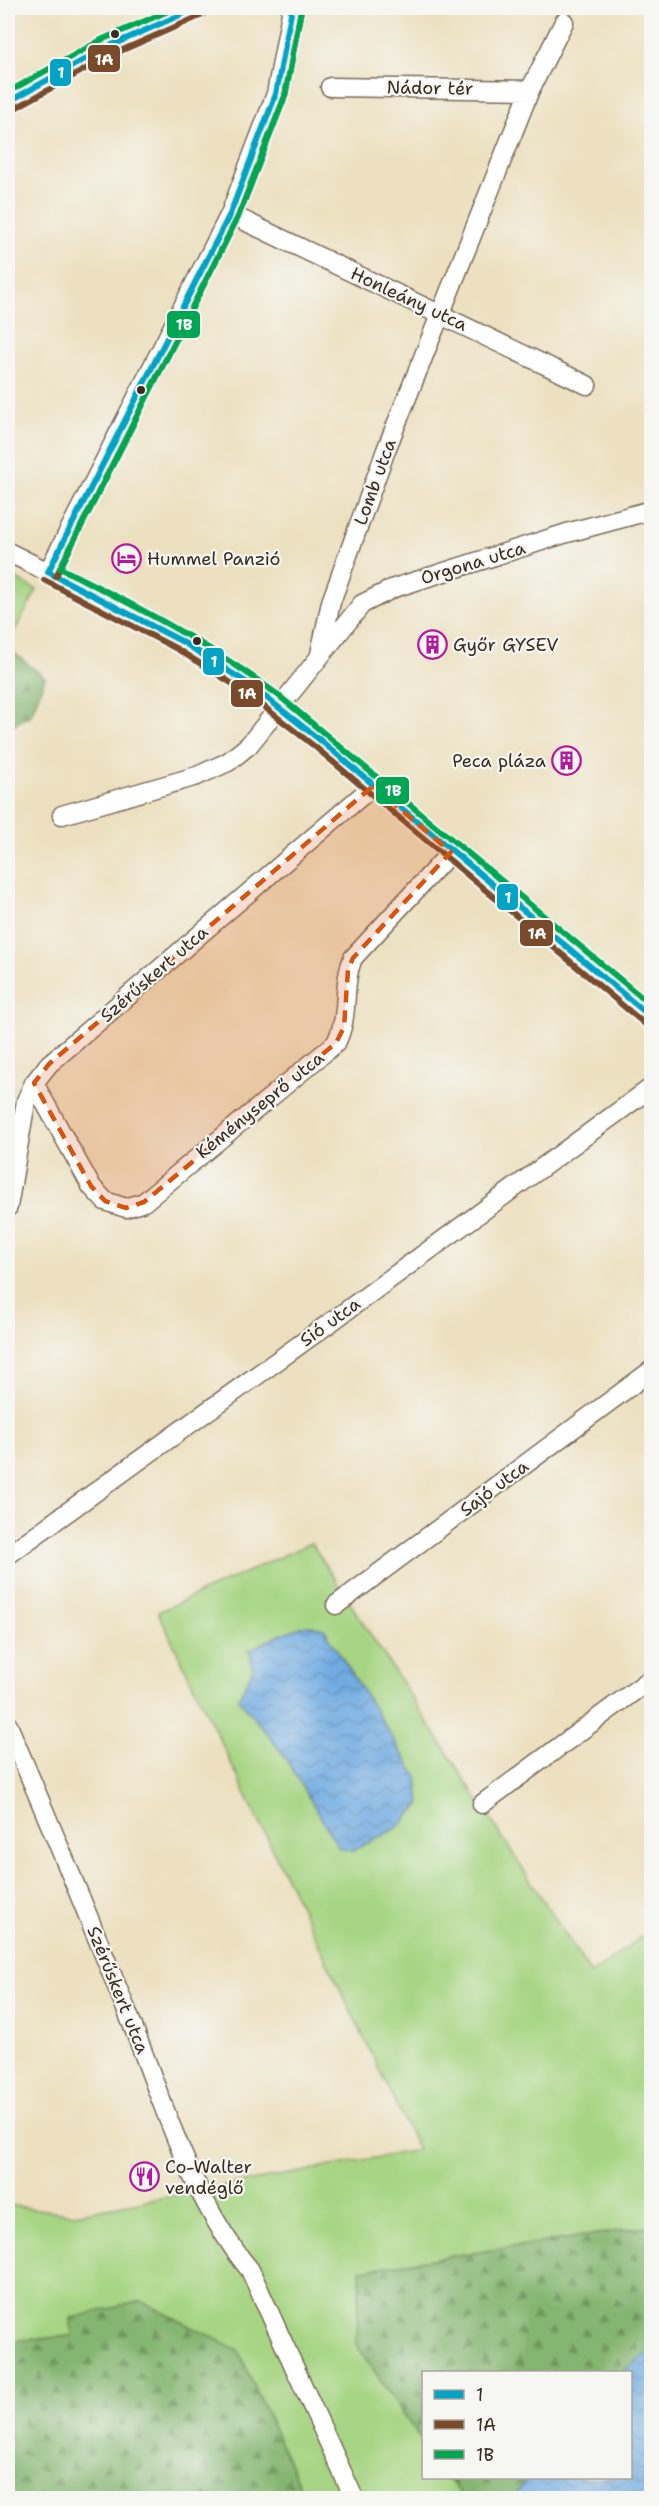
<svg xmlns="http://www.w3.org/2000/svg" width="659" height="2506" viewBox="0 0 659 2506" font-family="'Shantell Sans',sans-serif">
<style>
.grass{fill:#a7d583;stroke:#718050;stroke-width:1.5;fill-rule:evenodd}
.forest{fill:url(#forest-firs);stroke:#607048;stroke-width:1.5}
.water{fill:url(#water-waves);stroke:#566a80;stroke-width:1.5}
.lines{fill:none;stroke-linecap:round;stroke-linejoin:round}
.minor-casing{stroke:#796a57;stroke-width:21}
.major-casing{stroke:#796a57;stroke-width:26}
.minor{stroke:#fff;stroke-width:18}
.major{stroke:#fdbc70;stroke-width:22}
.bus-1-casing{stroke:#f6f6f2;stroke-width:10}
.bus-2-casing{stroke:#f6f6f2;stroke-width:10}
.bus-3-casing{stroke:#f6f6f2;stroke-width:10}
.bus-1{stroke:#03a3c5;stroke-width:6}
.bus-2{stroke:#7a4b2a;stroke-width:6}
.bus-3{stroke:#00a651;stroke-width:6}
.marked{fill:#d7540e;fill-opacity:0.2;stroke:#d7540e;stroke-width:4.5;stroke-dasharray:12 8;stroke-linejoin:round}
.bus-dot{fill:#3b2a1e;stroke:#f6f6f2;stroke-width:2}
.labels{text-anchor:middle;stroke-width:4.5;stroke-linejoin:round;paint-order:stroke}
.street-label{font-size:18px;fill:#3b2a1e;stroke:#f6f6f2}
.poi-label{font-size:18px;fill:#3b2a1e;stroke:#f6f6f2;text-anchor:start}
.line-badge{stroke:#f6f6f2;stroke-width:2}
.badge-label{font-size:16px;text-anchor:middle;font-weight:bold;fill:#fff}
</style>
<defs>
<pattern id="forest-firs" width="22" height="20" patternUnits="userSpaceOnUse" patternTransform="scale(1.5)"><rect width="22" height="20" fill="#85b671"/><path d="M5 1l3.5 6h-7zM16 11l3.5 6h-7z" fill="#6e945c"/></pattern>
<pattern id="water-waves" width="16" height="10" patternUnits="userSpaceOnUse" patternTransform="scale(1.5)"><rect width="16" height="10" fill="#71abe2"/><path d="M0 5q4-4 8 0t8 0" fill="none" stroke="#5e8bb7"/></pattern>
</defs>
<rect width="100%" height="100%" fill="#f6f6f2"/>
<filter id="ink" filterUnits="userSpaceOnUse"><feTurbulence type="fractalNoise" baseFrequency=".0167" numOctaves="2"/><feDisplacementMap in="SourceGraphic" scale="12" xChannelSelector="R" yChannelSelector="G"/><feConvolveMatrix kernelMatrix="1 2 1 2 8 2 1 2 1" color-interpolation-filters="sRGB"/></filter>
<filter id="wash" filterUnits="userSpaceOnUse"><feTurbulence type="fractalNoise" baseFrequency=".008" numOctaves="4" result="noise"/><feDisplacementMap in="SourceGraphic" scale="24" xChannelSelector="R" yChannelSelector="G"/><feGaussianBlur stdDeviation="1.35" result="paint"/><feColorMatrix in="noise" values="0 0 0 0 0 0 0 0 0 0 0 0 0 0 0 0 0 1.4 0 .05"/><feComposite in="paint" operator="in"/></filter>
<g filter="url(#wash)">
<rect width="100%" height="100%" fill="#ece0c0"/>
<path class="grass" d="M8,575L37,590L8,643Z
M311,1543L591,1974L651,1930V2226L361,2270L356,2344L423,2442L424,2478H448L464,2498H305L238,2350L71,2318L73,2336L8,2341V2205L75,2214L418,2150L158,1612ZM282,1634L420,1805L397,1828L352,1851L283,1754L239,1699L253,1669L250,1650Z"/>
<path class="forest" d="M8,648L45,678L31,715L8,727Z
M651,2226V2350L623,2372H424L423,2442L356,2344L361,2270Z
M141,2301L238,2350L305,2498H8V2341L72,2336L71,2318Z
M448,2478H527L514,2498H464Z"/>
<path class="water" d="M306,1625L324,1629L417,1777L420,1804L397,1828L352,1851L339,1848L283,1754L239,1699L253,1669L250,1650L282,1634Z
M651,2350V2498H514L527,2478H630V2372H623Z"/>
</g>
<g filter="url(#ink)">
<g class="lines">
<defs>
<path id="minor" d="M330,87L530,90
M230,214L587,385
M8,552L116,606L223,667L338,754L451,852L652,1018
M48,572L230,214L276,94L292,8
M320,654L331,602L386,450L530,90L564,22
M62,815L197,776L228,762L249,745L362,604L394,588L567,533L652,510
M34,1083L91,1186L105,1201L126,1208L144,1202L336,1043C351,1013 341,986 353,958L451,852
M8,1207L26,1101L34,1083L49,1064L373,786
M8,1555L331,1322L652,1087
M336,1605L652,1370
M8,1725C50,1824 92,1924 132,2024C165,2107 192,2200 250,2270L354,2498
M482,1804L652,1678"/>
<path id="major" d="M8,102L105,48L196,8"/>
</defs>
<use href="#minor" class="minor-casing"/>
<use href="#major" class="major-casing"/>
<use href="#minor" class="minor"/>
<use href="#major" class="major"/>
<defs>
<path id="bus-1" d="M8,102L105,48L196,8
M48,572L181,641L249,684L320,740L652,1018
M48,572L230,214L276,94L292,8"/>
<path id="bus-2" d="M12,110L109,56L200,16
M56,576L238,217L285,96L301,10
M44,580L177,649L244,691L314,746L646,1025"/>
<path id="bus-3" d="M301,10L285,96L238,217L60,568C136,606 210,644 278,695L652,1006
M8,92L101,40L175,8"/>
</defs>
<use href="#bus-1" class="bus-1-casing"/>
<use href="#bus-2" class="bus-2-casing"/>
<use href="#bus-3" class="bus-3-casing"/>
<use href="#bus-1" class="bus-1"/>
<use href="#bus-2" class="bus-2"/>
<use href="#bus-3" class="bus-3"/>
</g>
</g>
<path class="marked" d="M373,786L451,852L353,958L348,970L344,1027L336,1043L144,1202L126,1208L105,1201L91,1186L34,1083L49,1064Z"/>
<defs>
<symbol id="hotel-ring" viewBox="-11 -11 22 22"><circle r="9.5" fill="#f6f6f2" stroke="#b5179e" stroke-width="1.5"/><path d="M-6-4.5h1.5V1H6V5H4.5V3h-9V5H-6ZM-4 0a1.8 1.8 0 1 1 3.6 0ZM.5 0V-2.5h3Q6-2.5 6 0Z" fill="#b5179e"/></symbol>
<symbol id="building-ring" viewBox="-11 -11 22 22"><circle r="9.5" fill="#f6f6f2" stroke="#b5179e" stroke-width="1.5"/><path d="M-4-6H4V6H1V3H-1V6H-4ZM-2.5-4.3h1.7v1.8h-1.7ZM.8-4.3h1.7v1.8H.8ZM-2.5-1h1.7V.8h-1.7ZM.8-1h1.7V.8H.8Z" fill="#b5179e"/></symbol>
<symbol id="restaurant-ring" viewBox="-11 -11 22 22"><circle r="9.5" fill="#f6f6f2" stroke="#b5179e" stroke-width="1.5"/><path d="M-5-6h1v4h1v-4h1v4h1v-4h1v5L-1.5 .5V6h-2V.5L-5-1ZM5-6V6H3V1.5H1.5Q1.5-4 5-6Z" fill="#b5179e"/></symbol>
</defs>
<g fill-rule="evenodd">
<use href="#hotel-ring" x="110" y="542" width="33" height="33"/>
<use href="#building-ring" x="416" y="628" width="33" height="33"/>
<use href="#building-ring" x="550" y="744" width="33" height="33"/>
<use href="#restaurant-ring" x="128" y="2160" width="33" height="33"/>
</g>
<g class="bus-dot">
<circle cx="115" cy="34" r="5"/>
<circle cx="141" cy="390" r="5"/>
<circle cx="197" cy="641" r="5"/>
</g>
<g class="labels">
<g class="street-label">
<text transform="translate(430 88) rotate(1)" y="6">Nádor tér</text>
<text transform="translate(409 299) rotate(25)" y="6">Honleány utca</text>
<text transform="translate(375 482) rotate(-70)" y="6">Lomb utca</text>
<text transform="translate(473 563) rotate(-17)" y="6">Orgona utca</text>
<text transform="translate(154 974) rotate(-41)" y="6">Szérűskert utca</text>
<text transform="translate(260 1105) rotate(-39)" y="6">Kéményseprő utca</text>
<text transform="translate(330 1322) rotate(-36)" y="6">Sió utca</text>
<text transform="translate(494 1488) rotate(-37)" y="6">Sajó utca</text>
<text transform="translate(118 1990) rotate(68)" y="6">Szérűskert utca</text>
</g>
<g class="poi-label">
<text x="147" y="565">Hummel Panzió</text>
<text x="453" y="651">Győr GYSEV</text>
<text x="546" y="767" text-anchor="end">Peca pláza</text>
<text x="165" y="2173">Co-Walter<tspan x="165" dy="21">vendéglő</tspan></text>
</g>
</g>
<g class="line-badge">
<rect x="87" y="44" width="34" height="29" rx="6" fill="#7a4b2a"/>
<rect x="49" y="58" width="23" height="29" rx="6" fill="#03a3c5"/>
<rect x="166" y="310" width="35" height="29" rx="6" fill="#00a651"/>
<rect x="202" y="647" width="23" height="29" rx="6" fill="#03a3c5"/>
<rect x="230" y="679" width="34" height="29" rx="6" fill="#7a4b2a"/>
<rect x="375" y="776" width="35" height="29" rx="6" fill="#00a651"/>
<rect x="496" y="883" width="23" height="28" rx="6" fill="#03a3c5"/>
<rect x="519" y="919" width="35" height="28" rx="6" fill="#7a4b2a"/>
</g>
<g class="badge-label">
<text x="104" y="65">1A</text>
<text x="61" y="78">1</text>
<text x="184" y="330">1B</text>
<text x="214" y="667">1</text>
<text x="247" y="699">1A</text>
<text x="393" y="796">1B</text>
<text x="508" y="903">1</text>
<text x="537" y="939">1A</text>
</g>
<rect width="659" height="2506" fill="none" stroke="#f6f6f2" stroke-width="30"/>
<rect x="422" y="2371" width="210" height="108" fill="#f6f6f2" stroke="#aba49d" stroke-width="1.5"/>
<rect x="434" y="2390" width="30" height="9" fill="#03a3c5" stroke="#aba49d" stroke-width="1.5"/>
<text x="476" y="2401" font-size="18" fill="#3b2a1e">1</text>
<rect x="434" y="2420" width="30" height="9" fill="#7a4b2a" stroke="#aba49d" stroke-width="1.5"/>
<text x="476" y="2431" font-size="18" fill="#3b2a1e">1A</text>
<rect x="434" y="2450" width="30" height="9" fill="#00a651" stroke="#aba49d" stroke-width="1.5"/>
<text x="476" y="2461" font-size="18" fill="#3b2a1e">1B</text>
</svg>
